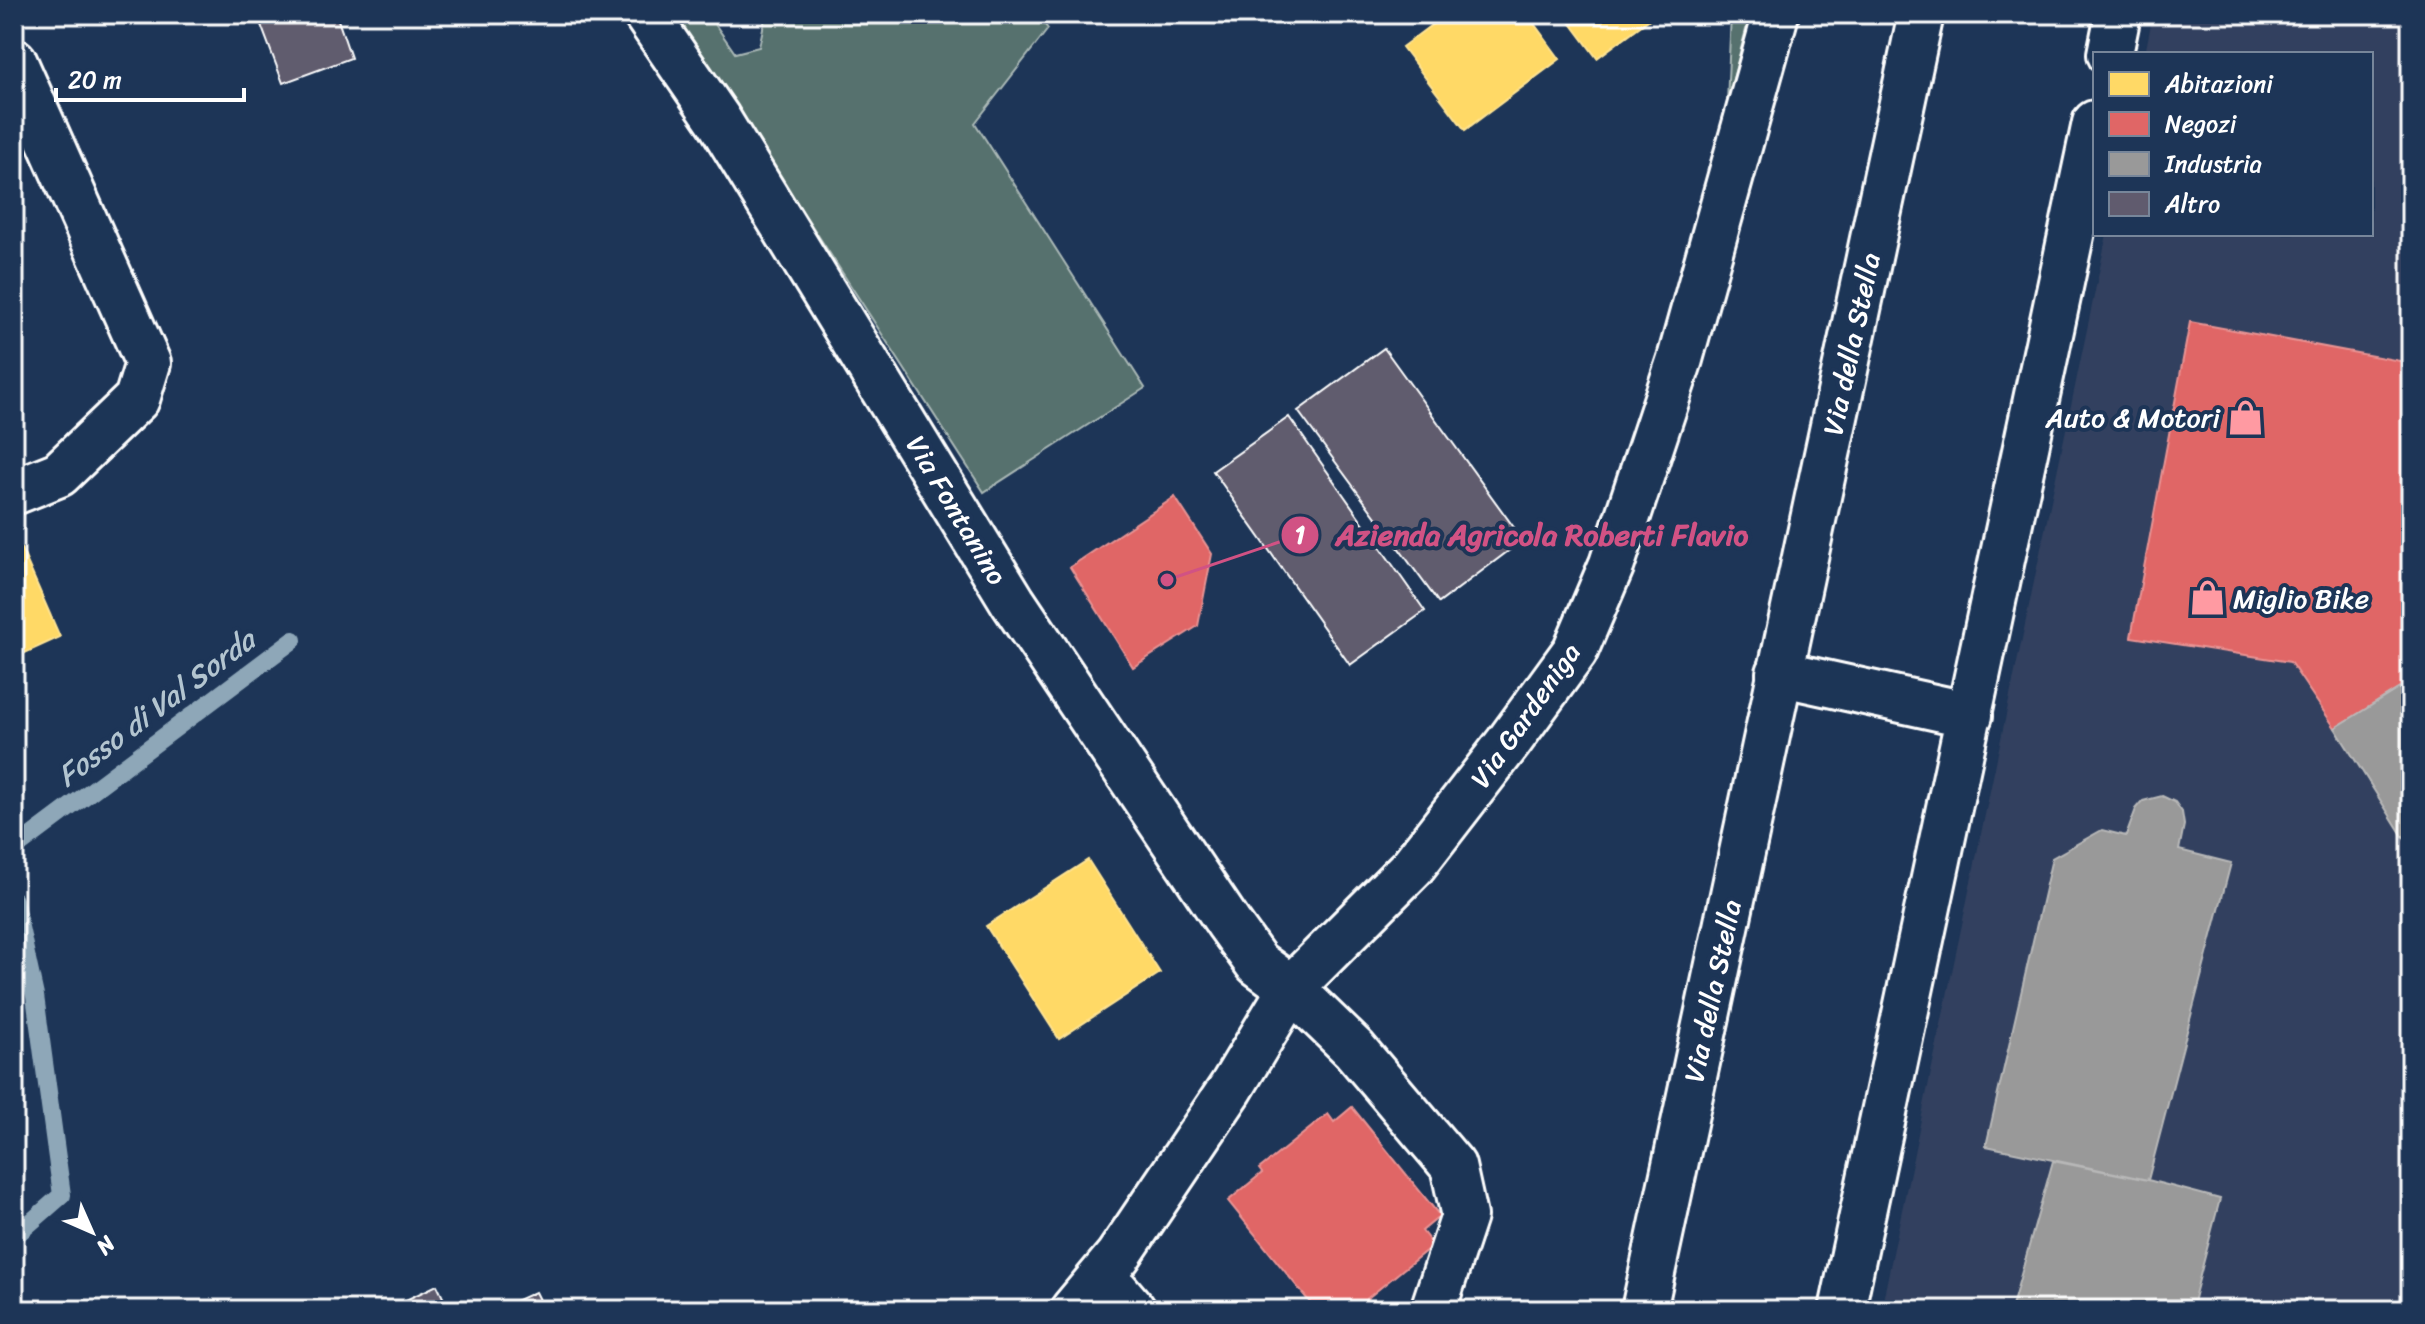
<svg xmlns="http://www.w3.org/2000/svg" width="2425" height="1324" viewBox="0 0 2425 1324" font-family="Sriracha,sans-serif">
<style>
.built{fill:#31405e}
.green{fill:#56716e;stroke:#aab8b6;stroke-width:2}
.homes{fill:#ffd966;stroke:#ffe494;stroke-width:2}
.shops{fill:#e06666;stroke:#e99494;stroke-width:2}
.industry{fill:#999;stroke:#b8b8b8;stroke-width:2}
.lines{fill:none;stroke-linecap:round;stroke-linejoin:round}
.stream{stroke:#8ea7b8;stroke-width:18}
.building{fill:#605b6e;stroke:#fff;stroke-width:2}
.minor-casing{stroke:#fff;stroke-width:50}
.major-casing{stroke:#fff;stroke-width:50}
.minor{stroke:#1d3557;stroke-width:44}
.major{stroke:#1d3557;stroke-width:44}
.labels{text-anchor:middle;stroke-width:8;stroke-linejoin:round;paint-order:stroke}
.street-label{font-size:28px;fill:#fff;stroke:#1d3557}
.poi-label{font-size:28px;fill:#fff;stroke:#1d3557;text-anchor:end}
.water-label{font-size:30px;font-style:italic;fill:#b3c5d0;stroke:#1d3557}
.leader{fill:none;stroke:#d15284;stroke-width:3}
.callout-dot{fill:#d15284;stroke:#1d3557;stroke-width:3}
.mark-label{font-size:24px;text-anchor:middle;font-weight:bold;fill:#fff}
.callout-label{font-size:30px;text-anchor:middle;font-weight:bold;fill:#d15284;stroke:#1d3557;stroke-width:8;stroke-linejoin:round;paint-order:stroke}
</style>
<rect width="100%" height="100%" fill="#1d3557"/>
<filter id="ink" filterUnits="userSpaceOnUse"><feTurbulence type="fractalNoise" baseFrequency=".0125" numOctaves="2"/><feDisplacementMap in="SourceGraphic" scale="16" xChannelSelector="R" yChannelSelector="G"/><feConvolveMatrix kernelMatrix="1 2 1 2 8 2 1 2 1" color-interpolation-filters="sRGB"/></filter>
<g filter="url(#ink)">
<path class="built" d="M2153,14H2411V1310H1881L2107,234H2371V54H2145Z"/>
<path class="green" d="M675,14H708L735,53L759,47L766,14H1037L1048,29L975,123L1145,388L984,492Z
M1731,14H1750L1727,102Z"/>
<path class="homes" d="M1446,14H1527L1560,59L1465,130L1402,47Z
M1564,14H1655V15L1597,58Z
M14,532L60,637L14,658Z
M1088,860L1160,973L1059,1039L986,926Z"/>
<path class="shops" d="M2190,322L2411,363V681L2335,728L2290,662L2131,637Z
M1175,497L1212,554L1198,626L1133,667L1070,567Z
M1352,1107L1440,1216L1422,1231L1433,1245L1353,1310H1316L1228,1201L1262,1173L1259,1169L1328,1114L1334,1122Z"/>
<path class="industry" d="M2411,681V849L2335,728Z
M2162,796L2175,802L2182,812L2184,825L2179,850L2231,863L2148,1180L1986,1146L2052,858L2102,830L2126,836L2136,809L2143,801Z
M2053,1161L2148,1180L2220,1199L2191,1310H2011Z"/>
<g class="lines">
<path class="stream" d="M14,849L293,640
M14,900L35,996L62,1195L14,1237"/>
</g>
<path class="building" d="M281,14H336L351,58L283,83L260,22Z
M1384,348L1523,540L1439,603L1298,411Z
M1289,417L1425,611L1350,665L1213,471Z
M437,1285L449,1310H385Z
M535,1292L544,1310H496Z"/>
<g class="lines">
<defs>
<path id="minor" d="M646,14L718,119L1013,602L1229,924L1257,963L1291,988L1354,1049L1453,1166L1464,1216L1433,1310
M2110,54L2118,14
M14,61L148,363L137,399L59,474L14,492
M1779,673L1970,715
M1103,1275L1133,1310
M1073,1310L1118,1256L1231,1088L1291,988L1412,867L1508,743L1575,651L1612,564L1680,359L1776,14
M1842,1310L2095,123"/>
<path id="major" d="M1644,1310C1736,878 1830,446 1921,14"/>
</defs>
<use href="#minor" class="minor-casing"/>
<use href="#major" class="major-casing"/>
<use href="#minor" class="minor"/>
<use href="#major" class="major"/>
</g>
</g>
<defs>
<symbol id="shop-bare" viewBox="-9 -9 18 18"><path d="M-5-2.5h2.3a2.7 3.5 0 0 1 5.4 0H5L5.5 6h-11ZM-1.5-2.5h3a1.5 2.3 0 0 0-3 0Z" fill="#ff9aa2" stroke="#1d3557" stroke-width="2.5" paint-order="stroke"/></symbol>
</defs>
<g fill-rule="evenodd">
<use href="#shop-bare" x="2220" y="392" width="51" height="51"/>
<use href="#shop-bare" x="2182" y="572" width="51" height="51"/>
</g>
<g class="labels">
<g class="street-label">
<text transform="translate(1851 344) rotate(-78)" y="10">Via della Stella</text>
<text transform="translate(957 510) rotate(59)" y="10">Via Fontanino</text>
<text transform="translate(1525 715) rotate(-55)" y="10">Via Gardeniga</text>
<text transform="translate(1712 991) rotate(-78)" y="10">Via della Stella</text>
</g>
<g class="poi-label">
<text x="2220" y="427">Auto &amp; Motori</text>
<text x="2233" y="608" text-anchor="start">Miglio Bike</text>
</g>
<g class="water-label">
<text transform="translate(156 708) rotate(-37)" y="10">Fosso di Val Sorda</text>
</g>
</g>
<path class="leader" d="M1167 580L1300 535"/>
<g class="callout-dot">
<circle cx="1167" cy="580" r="8"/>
<circle cx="1300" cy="535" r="20"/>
</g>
<g class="mark-label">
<text x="1300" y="543">1</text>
</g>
<g class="callout-label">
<text x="1542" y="545">Azienda Agricola Roberti Flavio</text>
</g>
<rect width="2425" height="1324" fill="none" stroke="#1d3557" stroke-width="48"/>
<rect x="24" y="24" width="2377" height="1276" fill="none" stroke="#fff" stroke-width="3" filter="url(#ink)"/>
<rect x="2093" y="52" width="280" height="184" fill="#1d3557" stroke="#77869a" stroke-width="2"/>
<rect x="2109" y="72" width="40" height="24" fill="#ffd966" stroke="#77869a" stroke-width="2"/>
<text x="2165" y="92" font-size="24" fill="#ffffff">Abitazioni</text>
<rect x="2109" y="112" width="40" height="24" fill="#e06666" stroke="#77869a" stroke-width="2"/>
<text x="2165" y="132" font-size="24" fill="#ffffff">Negozi</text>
<rect x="2109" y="152" width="40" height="24" fill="#999999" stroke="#77869a" stroke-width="2"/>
<text x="2165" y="172" font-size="24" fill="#ffffff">Industria</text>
<rect x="2109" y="192" width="40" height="24" fill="#605b6e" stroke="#77869a" stroke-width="2"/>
<text x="2165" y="212" font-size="24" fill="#ffffff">Altro</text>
<g transform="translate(92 1232) rotate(135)" stroke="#1d3557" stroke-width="6" paint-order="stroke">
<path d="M0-6L14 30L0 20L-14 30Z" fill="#ffffff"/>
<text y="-12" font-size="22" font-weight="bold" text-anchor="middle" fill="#ffffff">N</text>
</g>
<path d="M56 88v12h188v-12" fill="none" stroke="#ffffff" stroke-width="4"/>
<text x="68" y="88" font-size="24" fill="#ffffff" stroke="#1d3557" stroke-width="6" paint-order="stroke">20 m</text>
</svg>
